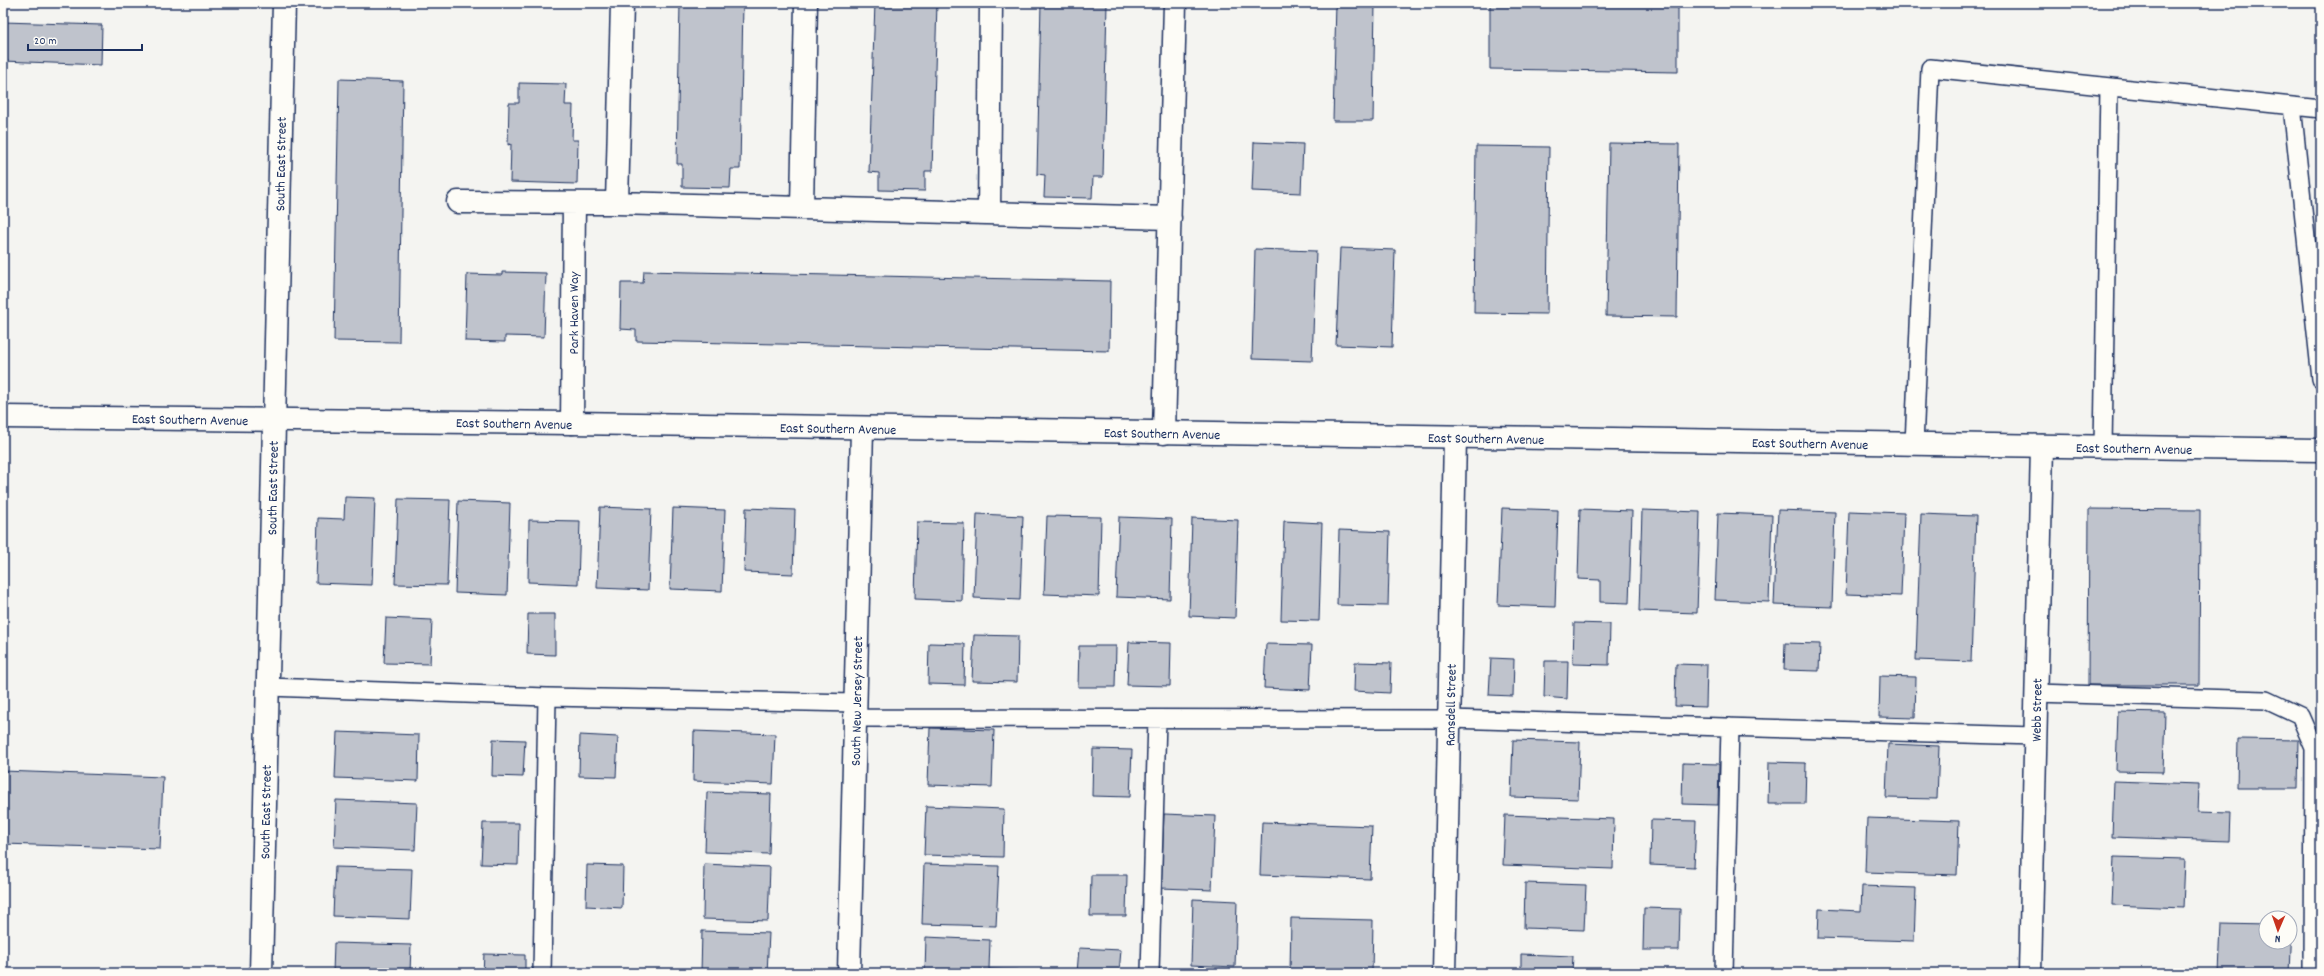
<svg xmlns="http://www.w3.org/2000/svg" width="2324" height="976" viewBox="0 0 2324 976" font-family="Dekko,sans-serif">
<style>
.building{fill:#bfc3cc;stroke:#1b2f5e}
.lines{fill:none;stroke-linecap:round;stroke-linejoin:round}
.service-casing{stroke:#1b2f5e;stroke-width:20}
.minor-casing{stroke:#1b2f5e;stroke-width:25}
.tertiary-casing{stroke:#1b2f5e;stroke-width:25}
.service{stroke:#fdfcf7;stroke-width:17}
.minor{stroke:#fdfcf7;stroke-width:22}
.tertiary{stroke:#fdfcf7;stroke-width:22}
.labels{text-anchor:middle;stroke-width:3;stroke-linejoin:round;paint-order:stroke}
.street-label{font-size:14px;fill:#1b2f5e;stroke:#fdfcf7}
</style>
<rect width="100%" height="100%" fill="#f4f4f1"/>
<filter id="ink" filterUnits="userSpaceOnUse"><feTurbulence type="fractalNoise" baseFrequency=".025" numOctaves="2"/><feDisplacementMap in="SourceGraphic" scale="8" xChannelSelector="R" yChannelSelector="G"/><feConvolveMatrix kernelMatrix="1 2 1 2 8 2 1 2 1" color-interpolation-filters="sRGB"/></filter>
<g filter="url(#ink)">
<path class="building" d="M680,3H743L740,169H731L730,188L682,187V164H677Z
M875,3H937L932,171H925V191L879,190V173L869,172Z
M1041,3H1107L1103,177H1093L1092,198L1044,197L1045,175L1037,174Z
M1336,3H1375L1373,121H1333Z
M1490,3H1678V72L1490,69Z
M3,22L102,25L101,65L3,61Z
M339,79L403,81L399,342L334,341Z
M519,83L566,84L565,105H573L572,140H578L577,184L510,182L511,144L508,145L509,103H519Z
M1254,142L1303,144L1301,193L1252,191Z
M1609,143L1679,144L1677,317L1606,316Z
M1476,146L1549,147L1547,314L1474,313Z
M1340,248L1395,250L1392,347L1336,345Z
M1255,249L1316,251L1312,361L1252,359Z
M644,271L1110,281L1109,351L636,341V330L620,329L621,283H643Z
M502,272L546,273L544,337L505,336V342L465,341L467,274L502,275Z
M345,497L375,498L372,585L316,583L318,518L344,519Z
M398,499L450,500L447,585L395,584Z
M458,501L510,503L507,595L455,593Z
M600,507L651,509L648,590L597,588Z
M673,508L725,510L722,591L670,589Z
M746,508L795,510L793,574L744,572Z
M1502,508L1558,510L1555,607L1498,605Z
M1580,509L1632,511L1629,603L1600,602V580L1578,579Z
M2089,509L2200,510L2199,685H2088Z
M1642,510L1700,512L1697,613L1639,611Z
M1778,510L1835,512L1832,607L1774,605Z
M1849,511L1904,513L1901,596L1846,594Z
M1718,513L1772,515L1769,602L1715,600Z
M977,514L1023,516L1020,600L974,598Z
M1921,514L1976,516L1971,662L1916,660Z
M1047,516L1101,517L1099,596L1044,594Z
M1119,517L1172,519L1170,599L1116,597Z
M1192,518L1238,520L1235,618L1189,616Z
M529,520L580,521L578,584L528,582Z
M1284,521L1322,523L1319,621L1281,620Z
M917,522L964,523L962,601L915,599Z
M1339,530L1390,532L1388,606L1337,605Z
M528,614H555V655L527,654Z
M386,618L432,620L430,664L384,663Z
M1574,623L1610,624L1609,665L1573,664Z
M974,635L1018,636L1017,682L972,681Z
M1129,642L1171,643L1170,686L1127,685Z
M929,643L965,644L964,685L928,684Z
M1785,643L1820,644L1819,671L1784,670Z
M1266,644L1312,645L1310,690L1264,688Z
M1079,646H1116L1115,687H1078Z
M1491,658L1514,659L1513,696L1489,695Z
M1545,661H1568L1567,699L1544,697Z
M1355,662L1391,663L1390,693L1354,691Z
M1676,664L1707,665L1706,707L1675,706Z
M1880,676L1916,677L1915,718L1879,717Z
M2118,712L2165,713L2163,772L2116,771Z
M930,728L994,730L992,787L928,785Z
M694,731L775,734L773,784L693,781Z
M337,732L419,735L418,781L335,778Z
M580,735L618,737L616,777L579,776Z
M493,739L525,740L523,777L492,776Z
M2238,739L2299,740L2298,788H2237Z
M1513,740L1580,742L1578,799L1511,797Z
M1888,744L1939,746L1937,799L1886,798Z
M1093,749L1132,750L1130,797L1092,796Z
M1769,762L1806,763L1805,804H1768Z
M1683,763L1719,764L1718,805L1682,804Z
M3,771L163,777L160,849L3,844Z
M2114,781L2199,784L2198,812L2230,813L2229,841L2112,837Z
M707,792L771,794L769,854L705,852Z
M336,800L417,803L415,850L334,847Z
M926,806L1004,809L1003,857L924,855Z
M1164,814L1215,816L1212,890L1161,888Z
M1505,815L1614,819L1613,869L1503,865Z
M1867,818L1959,821L1957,875L1865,872Z
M1651,820L1696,821L1694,867L1650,865Z
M1262,822L1372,826L1370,879L1260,875Z
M483,823H519L518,865L481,864Z
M2114,857L2185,859L2183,908L2112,905Z
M704,864L770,867L768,921L703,919Z
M924,864L999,866L996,926L922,924Z
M587,865L623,866L622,908L586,906Z
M335,867L412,869L410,919L333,916Z
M1091,875H1127L1126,916H1090Z
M1525,883L1586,885L1584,930L1524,928Z
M1862,886L1916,888L1914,941L1818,938L1819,909L1861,911Z
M1193,899L1237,901L1235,967L1191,965Z
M1644,908L1680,909L1679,950H1643Z
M1291,918L1373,920L1372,973H1290Z
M2221,924L2266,925V942H2290L2291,926L2289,973H2219Z
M702,931L769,933L767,973H701Z
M926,937L990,940L989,969L1017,970V973H925Z
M334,943L411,945L410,973H333Z
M1079,948L1121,950L1119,973H1077Z
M484,954L525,955V973H483Z
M1521,954L1573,956L1572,973H1521Z"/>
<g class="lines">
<defs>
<path id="service" d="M2292,106L2321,379
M1914,445L1930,68L2321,109
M2103,447L2109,87
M268,687L547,697L856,703
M2036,693L2266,700L2300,716L2314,748L2313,973
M855,718L1449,719L2035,736
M542,973L547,697
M1150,973L1157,719
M1724,973L1730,727"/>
<path id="minor" d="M458,202L617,203L622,3
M617,203L1170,218
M802,207L806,3
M989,213L991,3
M572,423L574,203
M1164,433L1175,3
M261,973L284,3
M849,973L862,429
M1444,973L1455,438
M2030,973L2042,446"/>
<path id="tertiary" d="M3,417L572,423L2321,450"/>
</defs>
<use href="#service" class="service-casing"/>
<use href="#minor" class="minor-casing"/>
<use href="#tertiary" class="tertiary-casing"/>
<use href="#service" class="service"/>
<use href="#minor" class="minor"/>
<use href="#tertiary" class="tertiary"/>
</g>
</g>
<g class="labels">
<g class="street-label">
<text transform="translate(280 164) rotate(-89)" y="5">South East Street</text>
<text transform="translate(573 313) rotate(-90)" y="5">Park Haven Way</text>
<text transform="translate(190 419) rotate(1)" y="5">East Southern Avenue</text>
<text transform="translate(514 423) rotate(1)" y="5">East Southern Avenue</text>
<text transform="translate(838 428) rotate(1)" y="5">East Southern Avenue</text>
<text transform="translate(1162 433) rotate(1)" y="5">East Southern Avenue</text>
<text transform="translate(1486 438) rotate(1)" y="5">East Southern Avenue</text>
<text transform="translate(1810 443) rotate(1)" y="5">East Southern Avenue</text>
<text transform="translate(2134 448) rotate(1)" y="5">East Southern Avenue</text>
<text transform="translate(272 488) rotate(-89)" y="5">South East Street</text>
<text transform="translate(856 701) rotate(-89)" y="5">South New Jersey Street</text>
<text transform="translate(1450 705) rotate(-89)" y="5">Ransdell Street</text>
<text transform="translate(2036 710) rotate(-89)" y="5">Webb Street</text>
<text transform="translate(265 812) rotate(-89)" y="5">South East Street</text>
</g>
</g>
<rect width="2324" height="976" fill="none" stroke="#fdfcf7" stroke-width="16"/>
<rect x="8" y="8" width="2308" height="960" fill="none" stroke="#1b2f5e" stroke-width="1.5" filter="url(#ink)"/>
<g transform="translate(2278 930) rotate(182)"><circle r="19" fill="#fdfcf7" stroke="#a3aaba"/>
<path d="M0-3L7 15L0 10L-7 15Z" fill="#c8321e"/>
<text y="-6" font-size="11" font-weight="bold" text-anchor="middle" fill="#1b2f5e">N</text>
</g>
<path d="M28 44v6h114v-6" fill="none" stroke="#1b2f5e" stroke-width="2"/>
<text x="34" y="44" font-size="12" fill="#1b2f5e" stroke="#fdfcf7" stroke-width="3" paint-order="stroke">20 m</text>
</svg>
